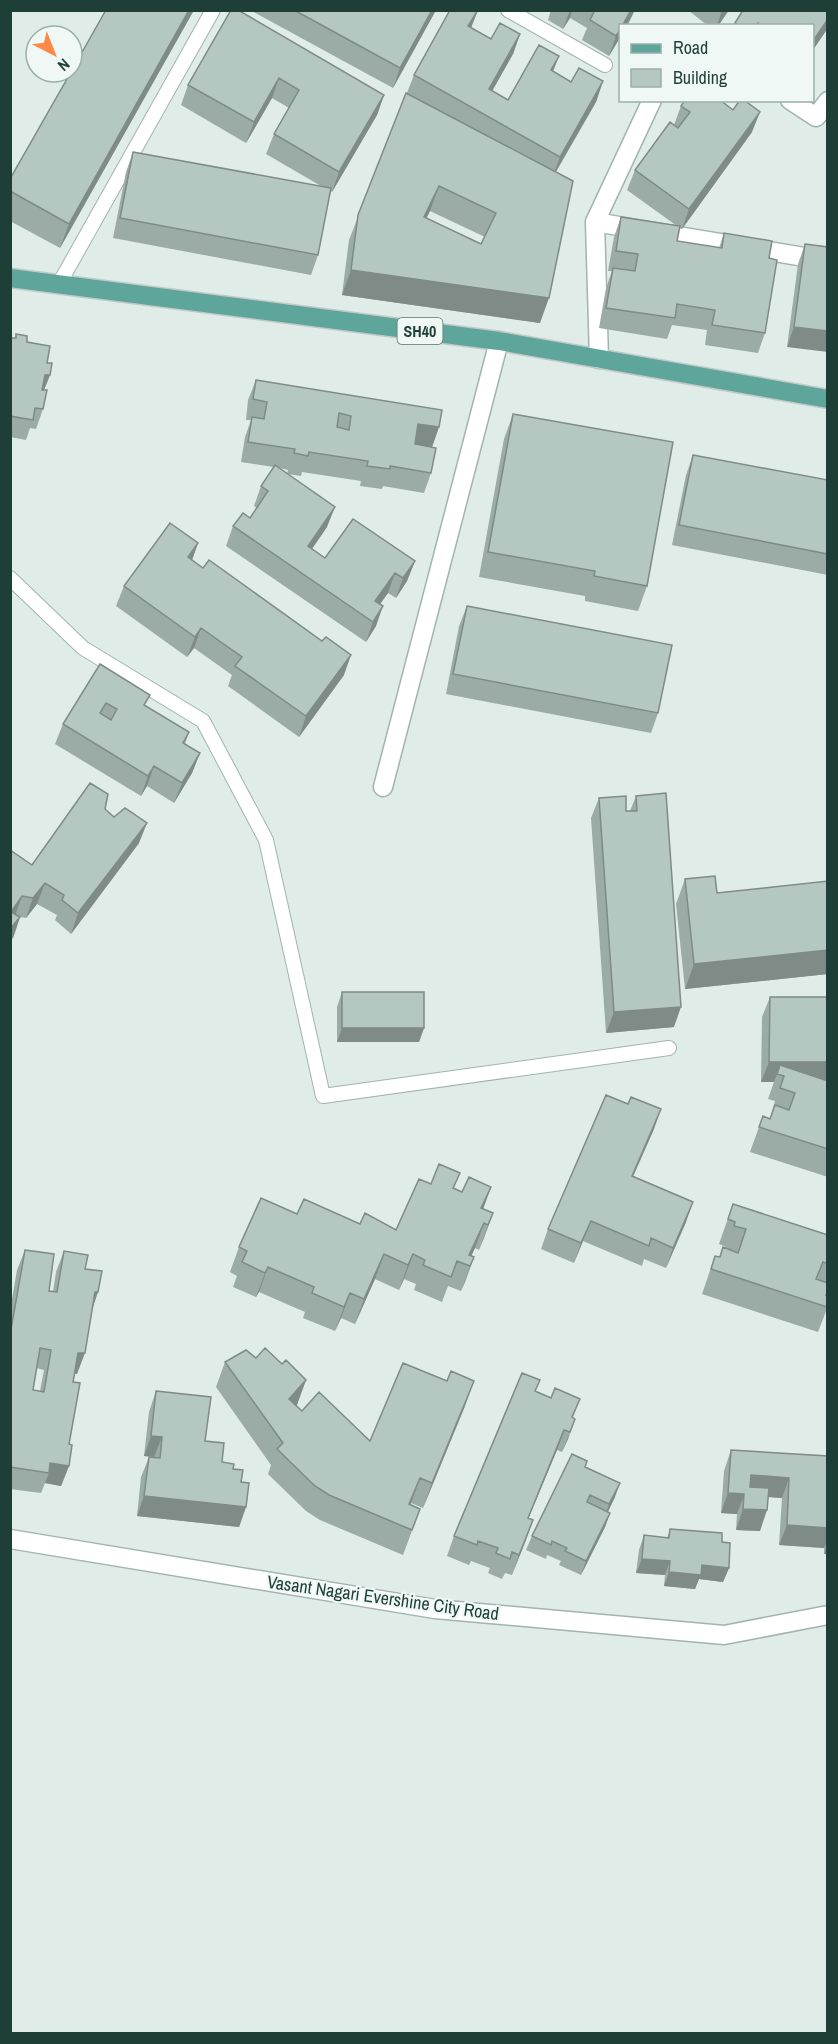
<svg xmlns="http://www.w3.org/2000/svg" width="838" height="2044" viewBox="0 0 838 2044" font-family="'Archivo Narrow',sans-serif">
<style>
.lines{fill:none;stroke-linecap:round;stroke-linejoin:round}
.service-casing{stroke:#a1b4af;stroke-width:16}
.minor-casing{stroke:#a1b4af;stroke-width:21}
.tertiary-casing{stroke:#a1b4af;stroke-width:21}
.primary-casing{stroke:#c0c9c7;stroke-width:21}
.service{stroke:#fff;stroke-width:14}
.minor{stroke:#fff;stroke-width:18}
.tertiary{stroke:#fff;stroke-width:18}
.primary{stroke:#5ea69b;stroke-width:18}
.wall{fill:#9baba6;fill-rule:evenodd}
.shaded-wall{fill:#7e8b87}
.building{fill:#b4c7c1;stroke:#7e8b87;stroke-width:1.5;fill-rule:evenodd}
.labels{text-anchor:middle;stroke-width:4.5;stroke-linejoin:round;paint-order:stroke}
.shield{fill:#eff8f5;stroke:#5d7671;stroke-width:1.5}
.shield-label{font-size:16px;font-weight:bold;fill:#1e3e38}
.street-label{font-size:18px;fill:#1e3e38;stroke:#eff8f5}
</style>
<rect width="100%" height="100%" fill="#dfece7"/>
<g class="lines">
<defs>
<path id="service" d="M508,10L605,65
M59,284L213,10
M10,578L83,648L203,721L266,840L323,1096L669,1048"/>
<path id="minor" d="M790,100L816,117L828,101
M595,222L652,100
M599,359L595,222L828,261
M383,787L499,341"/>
<path id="tertiary" d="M10,1539L435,1609L724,1635L828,1615"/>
<path id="primary" d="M10,278L499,341L828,399"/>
</defs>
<use href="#service" class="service-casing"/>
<use href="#minor" class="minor-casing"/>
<use href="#tertiary" class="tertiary-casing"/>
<use href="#primary" class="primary-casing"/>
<use href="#service" class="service"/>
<use href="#minor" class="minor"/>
<use href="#tertiary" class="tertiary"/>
<use href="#primary" class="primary"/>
</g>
<path class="wall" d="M194,10L60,248L10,221V179Z
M231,10L384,95L377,115L332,192L330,191L318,255L311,275L113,238L126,172L133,152L321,186L266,154L274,134L289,108L272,98L246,143L181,105L188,85Z
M250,10H436L393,88Z
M478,10L471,28L491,39L520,34L513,54L492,91L508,100L559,56L553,71L571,82L603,81L596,102L556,172L540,323L342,295L349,240L414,75ZM430,211L485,237L481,244L426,218Z
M551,10H635L621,26V36L609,56L582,40L587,28L570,18L563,29L548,20Z
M688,10H729L718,26H708Z
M723,103L752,132L682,229L679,228L677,241L719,248L724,233L769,258L765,333L758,353L705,345L707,330L672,325L667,339L599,328L606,288L612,271H608L614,237L621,217L677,226L627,190L635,170L674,125L681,106Z
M805,244L828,247L787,347L798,264Z
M16,334L27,342L47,363L50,375L44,390L43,409L36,429L30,428L26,440L10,437V338H15Z
M256,380L439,427L432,447L431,473L424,493L383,486L382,489L360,486L361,481L302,472L301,476L287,474L327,527L312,549L325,558L415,561L407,581L396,598L388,593L380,604L376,626L366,642L226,546L233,526L250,518L257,508L254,506L261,486L274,467L241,462L245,437L251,420H246L248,400ZM280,468L288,470L287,474Z
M513,414L647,586L638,611L585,601V596L479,577L504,439Z
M693,455L828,480V575L672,545L686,475Z
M198,543L192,560L344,675L299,737L228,686L232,675L194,648L187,657L116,606L124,586Z
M467,606L658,713L651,733L446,694L459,626Z
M100,664L146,706L189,732L185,744L200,753L192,773L174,803L147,786L141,796L55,744L63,724Z
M636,796L674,1027L606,1033L591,818L599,798L626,811H630Z
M105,809L139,843L71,934L55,920L57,915L37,904L26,918L20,917L13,938L10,940V850L32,865Z
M685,879L717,893L828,881V974L685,989L676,904Z
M342,992L424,1028L419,1042H337V1007Z
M770,997H828V1177L750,1152L763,1116L770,1119L775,1101L768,1099L774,1082H761L762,1017Z
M654,1129L633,1177L686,1222L666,1268L644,1259L642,1266L583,1241L574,1263L541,1249L548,1229Z
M460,1173L454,1188L462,1192L491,1187L483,1209L493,1213L479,1250L475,1248L471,1256L474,1257L461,1291L448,1286L442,1302L414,1290L416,1284L404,1279L399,1290L375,1279L355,1324L341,1318L335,1331L303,1318L305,1312L259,1292L256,1297L233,1287L237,1276L230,1272L239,1247L297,1214L396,1230L431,1184Z
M733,1204L828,1235V1291L826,1295L828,1306L818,1332L702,1294L715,1256L719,1257L723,1247L726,1248V1247L719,1244Z
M25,1250L49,1291L53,1292L56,1272L64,1251L85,1269L92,1309L77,1374L75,1373L73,1382L69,1466L61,1486L45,1483L41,1493L10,1489V1311L17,1270ZM36,1368L44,1370L40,1391L33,1390Z
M256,1358L282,1364L306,1380L296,1406L302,1411L370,1441L465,1406L423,1508L411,1503L410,1505L420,1509L403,1555L320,1520L306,1511L268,1474L271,1465L216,1387L225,1362Z
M156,1391L205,1441L222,1462L233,1469L241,1482L246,1507L239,1527L137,1516L141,1477L149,1457L154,1458V1457L144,1456L149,1412Z
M535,1392L551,1398L580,1399L573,1417L568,1439L562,1452L557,1450L528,1519L533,1520L512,1575L505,1573L502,1579L488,1573L490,1568L471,1561L469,1565L447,1556L454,1536Z
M731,1450L828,1456V1554H824V1548L779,1545L782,1498L768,1497L760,1531L736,1530L737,1514L721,1513L724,1471Z
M587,1461L585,1467L615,1497L608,1512L610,1513L605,1527L581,1575L559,1565L561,1561L547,1555L546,1559L526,1550L532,1536Z
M670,1529L722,1542L729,1568L723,1582L699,1579L695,1589L664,1586L665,1575L636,1573L639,1550L644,1535L667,1538Z"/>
<path class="shaded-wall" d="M189,10H194L60,248L69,224Z
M432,10H436L393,88L400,68Z
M478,10L470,30L468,26Z
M570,10H572L570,18L563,29Z
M631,10H635L627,26H622Z
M722,10H729L718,26H717Z
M828,19V28L813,50V41Z
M621,28V36L609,56L616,36Z
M520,34L513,54L482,109L489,89Z
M559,56L551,76V70Z
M279,78L272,98L246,143L254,122Z
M603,81L596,102L552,178L560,157Z
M384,95L377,115L332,192L339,172Z
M760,112L752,132L682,229L689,209Z
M439,186L430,211L415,242L424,217Z
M351,270L549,298L540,323L342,295Z
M794,327L828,331V352L787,347Z
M45,375H50L42,395H37Z
M418,424L439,427L432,447L411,444Z
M335,507L327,527L300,566L308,546Z
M198,543L191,563L188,557Z
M415,561L407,581L396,598L403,578Z
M395,573L388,593L368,621L375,601Z
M383,606L376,626L366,642L373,622Z
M201,628L194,648L187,657L195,637Z
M351,655L344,675L299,737L306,716Z
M200,753L192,773L174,803L182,783Z
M154,766L147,786L141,796L148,776Z
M147,823L139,843L71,934L78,913Z
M45,883L37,904L26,918L33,898Z
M22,896L15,916L10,912Z
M20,917L13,938L10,940V929Z
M828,950V974L685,989L694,964Z
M681,1007L674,1027L606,1033L614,1012Z
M342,1028H424L419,1042H337Z
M769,1062H828V1083L777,1074L774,1082H761Z
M661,1109L654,1129L624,1196L632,1176Z
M491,1187L482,1212L481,1208Z
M693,1202L686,1222L666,1268L673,1248Z
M493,1213L484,1238L479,1250L488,1225Z
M591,1221L583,1241L574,1263L581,1243Z
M484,1223L475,1248L467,1265L469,1255Z
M384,1254L375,1279L355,1324L364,1299Z
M413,1254L404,1279L399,1290L408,1265Z
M474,1257L465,1282L461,1291L470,1266Z
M268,1267L259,1292L256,1297L265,1273Z
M95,1292H98L91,1313Z
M350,1293L341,1318L335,1331L344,1307Z
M78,1353H85L77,1374L71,1373Z
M306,1380L297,1405L280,1424L289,1399Z
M474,1381L465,1406L423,1508L432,1483Z
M575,1419L568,1439L562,1452L570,1432Z
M564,1430L557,1450L520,1538L528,1518Z
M151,1436L162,1437L154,1457L144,1456Z
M50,1463L69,1466L61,1486L45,1483L49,1473Z
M751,1475L789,1478L782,1498L744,1495L737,1514L721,1513L728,1493Z
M420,1478L411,1503L400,1529L409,1504Z
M620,1483L615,1497L604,1519L609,1504Z
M144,1496L246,1507L239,1527L137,1516Z
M743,1509L767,1510L760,1531L736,1530Z
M610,1513L605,1527L581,1575L586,1561Z
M533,1520L526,1540L512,1575L519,1555Z
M787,1525L828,1528V1540L824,1548L779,1545Z
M828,1545V1554H824Z
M642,1559L670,1561L665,1575L636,1573Z
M702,1565L729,1568L723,1582L699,1579L695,1589L664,1586L669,1572Z"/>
<path class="building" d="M106,10H189L69,224L10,191V179L71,72H72V70Z
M231,10H238L384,95L339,172L274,134L299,90L279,78L254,122L188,85Z
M294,10H432L400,68Z
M450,10H478L468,26L491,39L500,23L520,34L489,89L508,100L539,45L559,56L551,70L571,82L579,68L603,81L560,157L414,75Z
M595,10H631L622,26H621V28L616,36L590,20Z
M743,10H828V19L813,41V26H761L758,23L757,26H738L735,23Z
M406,93L573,181L549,298L351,270L358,215ZM439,186L496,213L481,244L424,217Z
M685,100H720L733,110L740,100H744L760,112L689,209L635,170L670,122L678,128L690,112L681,106Z
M133,152L331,188L318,255L120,218Z
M621,217L680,226L677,241L722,248L724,233L772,241L769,258L777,260L765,333L712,325L715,310L677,304L675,318L606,308L613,268L635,271L638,254L616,251Z
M805,244L828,247V331L794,327Z
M16,334L27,336V342L50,346L47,363H52L50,375H45L42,390H47L43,409L35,408L33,420L10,416V338H16Z
M256,380L442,410L439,427L418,424L415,444L436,448L431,473L390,466V469L367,466L368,461L309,452L308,456L294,453L295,449L248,442L252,417L264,419L267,402L253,399ZM339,413L351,416L349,430L337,427Z
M513,414L673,442L647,586L594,576L595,571L488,552Z
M693,455L828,480V554L679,525Z
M275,465L335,507L308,546L325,558L353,519L415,561L403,578L395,573L375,601L383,606L373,622L233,526L243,513L250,518L268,491L261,486Z
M170,523L198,543L188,557L203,568L209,560L322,641L326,637L351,655L306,716L235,666L242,657L201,628L195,637L124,586Z
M467,606L672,645L658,713L453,674Z
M100,664L150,695L144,705L189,732L183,743L200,753L182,783L154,766L148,776L63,724ZM106,703L117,709L111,720L100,713Z
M90,783L108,794L105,809L114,817L125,808L147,823L78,913L62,900L64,895L45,883L33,898L22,896L11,912L20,917L10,929V850L32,865Z
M666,793L681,1007L614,1012L599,798L626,796V811H637L636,796Z
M715,876L717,893L828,881V950L694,964L685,879Z
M342,992H424V1028H342Z
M770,997H828V1062H769Z
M780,1065L828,1081V1149L759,1127L763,1116L770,1119L775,1105L789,1110L795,1093L780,1088L784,1076L777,1074Z
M606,1095L628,1104L631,1097L661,1109L632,1176L693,1202L673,1248L651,1238L649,1246L591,1221L581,1243L548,1229Z
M439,1164L460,1173L453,1188L462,1192L469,1177L491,1187L481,1208L493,1213L488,1225L484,1223L469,1255L474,1257L470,1266L457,1261L451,1277L423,1265L425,1260L413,1254L408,1265L384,1254L364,1299L350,1293L344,1307L312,1293L314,1287L268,1267L265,1273L242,1262L247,1251L239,1247L261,1198L297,1214L304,1199L360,1224L365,1213L396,1230L419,1179L431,1184Z
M733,1204L828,1235V1264L823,1262L816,1279L828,1283V1291L826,1295H828L827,1307L711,1269L715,1256L720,1257L723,1247L738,1253L746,1229L734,1226L735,1222L728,1219Z
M25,1250L54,1254L49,1291L57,1292L64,1251L88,1255L85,1269L102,1271L98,1292H95L85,1353H78L73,1382L80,1383L69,1444L72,1445L69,1466L50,1463L49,1473L10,1467V1335ZM40,1348L51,1350L44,1392L33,1390Z
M265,1348L282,1364L286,1360L306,1380L289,1399L302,1411L319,1392L370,1441L403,1363L447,1381L451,1371L474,1381L432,1483L420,1478L409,1504L420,1509L412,1530L329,1495L315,1486L277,1449L283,1443L225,1362L246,1350L256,1358Z
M522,1373L540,1380L535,1391L551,1398L555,1388L580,1399L572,1417L575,1419L570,1432L564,1430L528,1518L533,1520L519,1555L512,1552L510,1559L496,1553L498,1548L478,1541L477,1545L454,1536Z
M156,1391L211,1397L205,1441L224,1443L222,1462L234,1464L233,1469L243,1470L241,1482L249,1483L246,1507L144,1496L149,1457L160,1458L162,1437L151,1436Z
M731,1450L828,1456V1528L787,1525L789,1478L751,1475L750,1487L769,1488L767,1510L743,1509L744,1494L728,1493Z
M572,1454L587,1461L585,1467L620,1483L609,1504L590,1495L587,1502L610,1513L586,1561L565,1551L567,1548L552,1541L551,1545L532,1536Z
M670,1529L722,1533V1542L730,1543L729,1568L702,1565L701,1575L669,1572L670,1561L642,1559L644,1535L669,1538Z"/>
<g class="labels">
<rect class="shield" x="397.5" y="318" width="45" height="26" rx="4.5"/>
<g class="shield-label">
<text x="420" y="337">SH40</text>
</g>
<g class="street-label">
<text transform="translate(383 1598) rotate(8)" y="6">Vasant Nagari Evershine City Road</text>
</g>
</g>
<rect width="838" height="2044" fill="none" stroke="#1e3e38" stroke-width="24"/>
<rect x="619" y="24" width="195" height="78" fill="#eff8f5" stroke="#9baea9" stroke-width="1.5"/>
<rect x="631" y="44" width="30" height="9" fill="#5ea69b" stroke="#9baea9" stroke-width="1.5"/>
<text x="673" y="54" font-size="18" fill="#1e3e38">Road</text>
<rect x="631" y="69" width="30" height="18" fill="#b4c7c1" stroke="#9baea9" stroke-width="1.5"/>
<text x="673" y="84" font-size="18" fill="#1e3e38">Building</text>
<g transform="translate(54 54) rotate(138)"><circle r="28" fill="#eff8f5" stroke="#9baea9" stroke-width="1.5"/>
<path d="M0-4.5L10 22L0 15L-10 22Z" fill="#ff8849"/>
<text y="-9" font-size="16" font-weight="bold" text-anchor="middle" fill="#1e3e38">N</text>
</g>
</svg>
